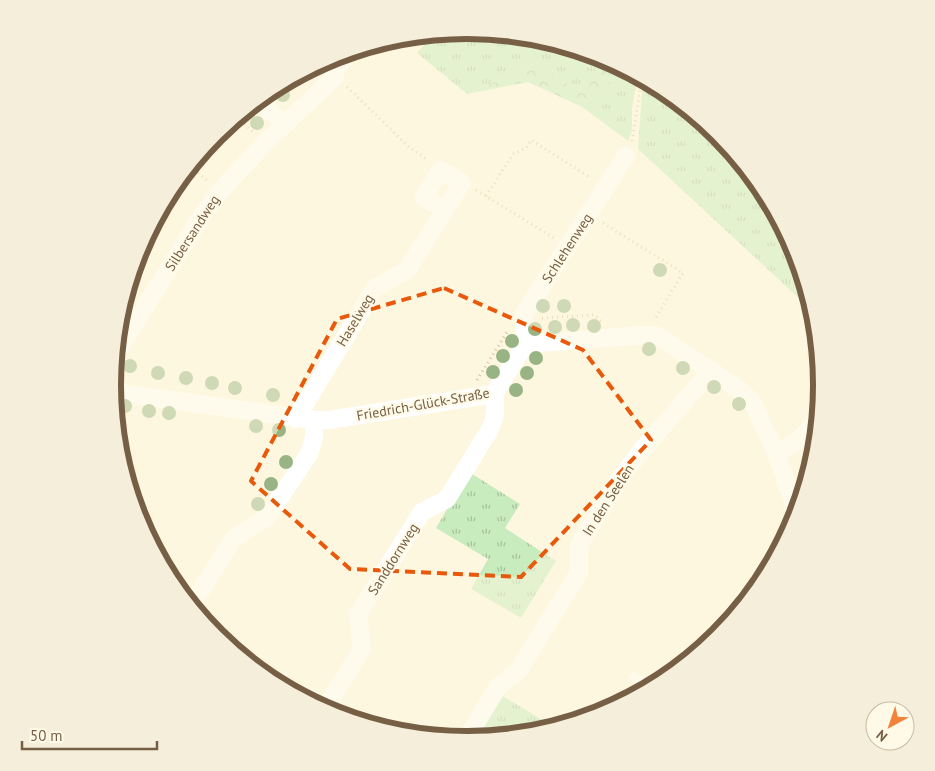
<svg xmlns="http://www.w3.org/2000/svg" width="935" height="771" viewBox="0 0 935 771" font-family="'PT Sans',sans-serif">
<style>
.grass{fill:url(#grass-tufts)}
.forest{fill:url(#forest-crowns)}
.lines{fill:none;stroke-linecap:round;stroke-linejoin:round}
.path{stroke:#dabd98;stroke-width:3;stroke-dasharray:1 4;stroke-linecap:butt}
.service{stroke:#fff;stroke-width:9}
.minor{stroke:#fff;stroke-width:18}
.tree{fill:#98b485}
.marked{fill:none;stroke:#e8590c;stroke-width:4;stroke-dasharray:10 6;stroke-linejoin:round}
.labels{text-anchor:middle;stroke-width:4.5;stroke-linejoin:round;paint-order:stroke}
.street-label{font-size:14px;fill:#765f45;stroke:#fffae7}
.rim{fill:none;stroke:#765f45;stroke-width:6}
</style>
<defs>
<pattern id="grass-tufts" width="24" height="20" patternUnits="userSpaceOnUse" patternTransform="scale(1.25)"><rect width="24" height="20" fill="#c8ecbd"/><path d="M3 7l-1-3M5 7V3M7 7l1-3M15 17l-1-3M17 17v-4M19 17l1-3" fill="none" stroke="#a7c29b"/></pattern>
<pattern id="forest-crowns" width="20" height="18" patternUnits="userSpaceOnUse" patternTransform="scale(1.25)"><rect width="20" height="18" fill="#c8ecbd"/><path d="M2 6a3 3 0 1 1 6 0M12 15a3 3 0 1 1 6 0" fill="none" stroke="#a7c29b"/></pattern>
</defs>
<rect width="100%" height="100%" fill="#fef7df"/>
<path class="grass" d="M468,30L537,37L604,57L610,61L578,92L536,63L467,94L417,53L425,44L415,35Z
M625,68L638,76L632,107V130L628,141L582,107Z
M643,78L665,90L719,134L763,188L796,250L816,314L638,149Z
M469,472L520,504L505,528L556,561L521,618L471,589L488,559L436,528Z
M499,694L556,728L537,734L470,741Z"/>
<path class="forest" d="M610,61L625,68L582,107L528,82L467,94L536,63L578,91Z"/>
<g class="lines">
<path class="path" d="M347,87L409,147L428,160
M237,117L253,132
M632,141L642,78
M190,167L208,181
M476,190L554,238
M486,196L513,154L526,148L531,140L591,178
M603,223L683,273L655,319
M542,318L593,315L601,321
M477,380L507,332"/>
<path class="service" d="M335,77L358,49
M634,677L651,688"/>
<path class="minor" d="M257,100L285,124
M525,344L524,314L626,156
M115,355L201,217L221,190L266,142L335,77
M113,392L314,420H329L494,394L525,344L645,335L658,336L740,390L752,402L776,453L798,515
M296,419L375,288L407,270L462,183L441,170L424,197L444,210
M776,453C799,442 808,434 820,412
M191,606L233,539L267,517L309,454L314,437V420
M324,710L362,649L358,614L422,512L447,499L489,431C496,418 496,408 494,394
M465,741L498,687L519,670L579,572V545L622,476L642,450L712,370"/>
</g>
<g class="tree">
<circle cx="283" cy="95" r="7"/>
<circle cx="257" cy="123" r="7"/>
<circle cx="660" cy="270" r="7"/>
<circle cx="543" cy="306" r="7"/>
<circle cx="564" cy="306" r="7"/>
<circle cx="573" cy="325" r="7"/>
<circle cx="594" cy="326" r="7"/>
<circle cx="555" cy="327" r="7"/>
<circle cx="535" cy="329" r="7"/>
<circle cx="512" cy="341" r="7"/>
<circle cx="649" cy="349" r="7"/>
<circle cx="503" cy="356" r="7"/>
<circle cx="536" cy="358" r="7"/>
<circle cx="130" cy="366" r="7"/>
<circle cx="683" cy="368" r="7"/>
<circle cx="493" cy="372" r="7"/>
<circle cx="158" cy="373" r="7"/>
<circle cx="527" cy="373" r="7"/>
<circle cx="186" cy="378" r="7"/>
<circle cx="212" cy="383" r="7"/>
<circle cx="714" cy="387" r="7"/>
<circle cx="235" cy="388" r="7"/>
<circle cx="516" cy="390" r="7"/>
<circle cx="273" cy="395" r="7"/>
<circle cx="739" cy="404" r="7"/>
<circle cx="125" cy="406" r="7"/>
<circle cx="149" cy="411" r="7"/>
<circle cx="169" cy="413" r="7"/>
<circle cx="256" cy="426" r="7"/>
<circle cx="279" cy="430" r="7"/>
<circle cx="286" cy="462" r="7"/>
<circle cx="271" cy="484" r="7"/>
<circle cx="258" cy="504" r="7"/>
</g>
<path d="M0 0H935V771H0ZM444,288L583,350L651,440L521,577L350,569L251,481L337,319Z" fill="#fef7df" fill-opacity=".55" fill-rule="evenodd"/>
<path class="marked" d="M444,288L583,350L651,440L521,577L350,569L251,481L337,319Z"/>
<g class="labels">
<g class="street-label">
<text transform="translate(192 233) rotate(-57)" y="5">Silbersandweg</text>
<text transform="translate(567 248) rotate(-57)" y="5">Schlehenweg</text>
<text transform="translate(355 320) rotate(-59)" y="5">Haselweg</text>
<text transform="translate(423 404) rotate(-10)" y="5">Friedrich-Glück-Straße</text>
<text transform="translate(608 500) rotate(-57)" y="5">In den Seelen</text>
<text transform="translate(393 559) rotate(-58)" y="5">Sanddornweg</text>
</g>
</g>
<path d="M0 0H935V771H0ZM121 385a346 346 0 1 1 692 0a346 346 0 1 1-692 0Z" fill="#f4eeda" fill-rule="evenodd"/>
<path class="rim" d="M121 385a346 346 0 1 1 692 0a346 346 0 1 1-692 0Z"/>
<g transform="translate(890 726) rotate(220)"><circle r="24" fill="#fffae7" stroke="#c8bca6"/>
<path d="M0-4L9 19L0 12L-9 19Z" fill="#f2833a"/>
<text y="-8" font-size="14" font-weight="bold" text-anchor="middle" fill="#765f45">N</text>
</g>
<path d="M22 741v8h135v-8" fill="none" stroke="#765f45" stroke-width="2.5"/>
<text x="30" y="741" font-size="15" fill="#765f45" stroke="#fffae7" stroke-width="4" paint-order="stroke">50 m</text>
</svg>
